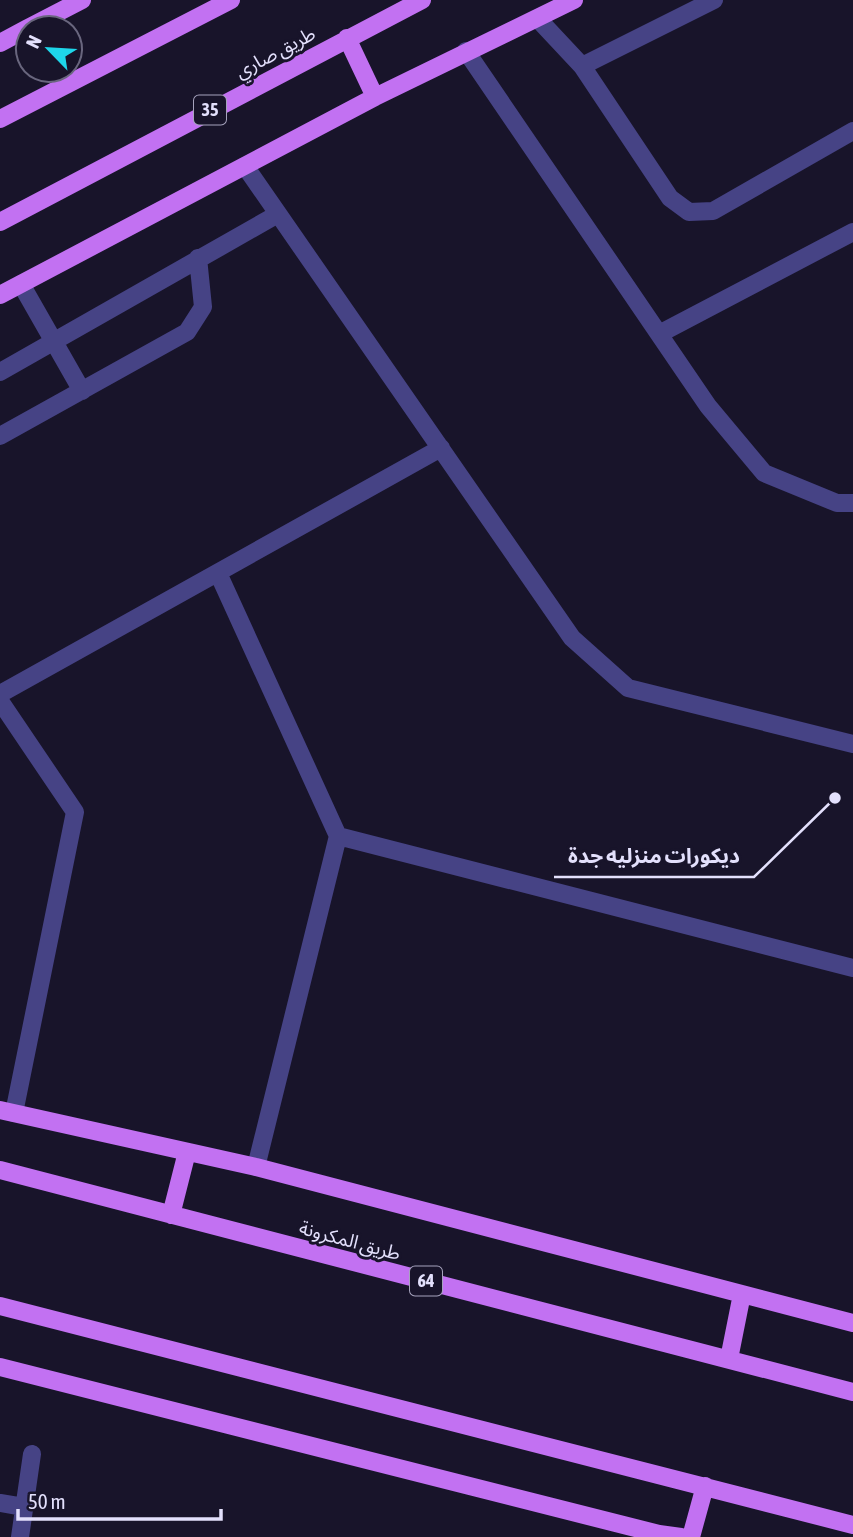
<svg xmlns="http://www.w3.org/2000/svg" width="853" height="1537" viewBox="0 0 853 1537" font-family="'Asap Condensed','Noto Sans Arabic',sans-serif">
<style>
.lines{fill:none;stroke-linecap:round;stroke-linejoin:round}
.minor{stroke:#464385;stroke-width:18}
.major{stroke:#c271f2;stroke-width:18}
.labels{text-anchor:middle;stroke-width:6;stroke-linejoin:round;paint-order:stroke}
.shield{fill:#18142a;stroke:#a6a3bd;stroke-width:2}
.shield-label{font-size:18px;font-weight:bold;fill:#e3e0fc}
.street-label{font-size:19px;fill:#e3e0fc;stroke:#18142a}
.leader{fill:none;stroke:#e3e0fc;stroke-width:2.5}
.callout-dot{fill:#e3e0fc;stroke:#18142a;stroke-width:2.5}
.callout-label{font-size:21px;text-anchor:middle;font-weight:bold;fill:#e3e0fc;stroke:#18142a;stroke-width:6;stroke-linejoin:round;paint-order:stroke}
</style>
<rect width="100%" height="100%" fill="#18142a"/>
<g class="lines">
<path class="minor" d="M538,19L582,66L670,198L689,212L713,211L853,131
M466,51L708,406L764,473L837,503H853
M582,66L714,0
M245,166L572,638L628,688L853,744
M21,284L82,391
M659,334L853,232
M0,372L278,214
M0,436L187,332L203,307L198,258
M218,573L338,836L256,1167
M0,694L441,448
M0,701L75,812L14,1113
M338,836L853,968
M0,1503L24,1507
M20,1537L32,1454"/>
<path class="major" d="M28,28L82,0
M347,38L375,97
M0,43L28,28
M0,119L231,0
M0,222L422,0
M0,295L375,97L574,0
M0,1110L256,1167L853,1323
M0,1170L853,1392
M171,1215L187,1152
M0,1306L853,1525
M729,1359L742,1294
M0,1367L659,1534L681,1537
M691,1537L705,1486"/>
</g>
<g class="labels">
<g class="shield">
<rect x="194" y="95.5" width="32" height="29" rx="5"/>
<rect x="410" y="1266.5" width="32" height="29" rx="5"/>
</g>
<g class="shield-label">
<text x="210" y="116">35</text>
<text x="426" y="1287">64</text>
</g>
<g class="street-label">
<text transform="translate(275 52) rotate(-28)" y="7">طريق صاري</text>
<text transform="translate(350 1240) rotate(15)" y="7">طريق المكرونة</text>
</g>
</g>
<path class="leader" d="M835 798L754 877H554"/>
<circle class="callout-dot" cx="835" cy="798" r="7"/>
<g class="callout-label">
<text x="654" y="863">ديكورات منزليه جدة</text>
</g>
<g transform="translate(49 49) rotate(295)"><circle r="33" fill="#18142a" stroke="#69667e" stroke-width="2"/>
<path d="M0-5L12 26L0 18L-12 26Z" fill="#1ed6ea"/>
<text y="-10" font-size="19" font-weight="bold" text-anchor="middle" fill="#e3e0fc">N</text>
</g>
<path d="M18 1509v10h203v-10" fill="none" stroke="#e3e0fc" stroke-width="3.5"/>
<text x="28" y="1509" font-size="21" fill="#e3e0fc" stroke="#18142a" stroke-width="5" paint-order="stroke">50 m</text>
</svg>
